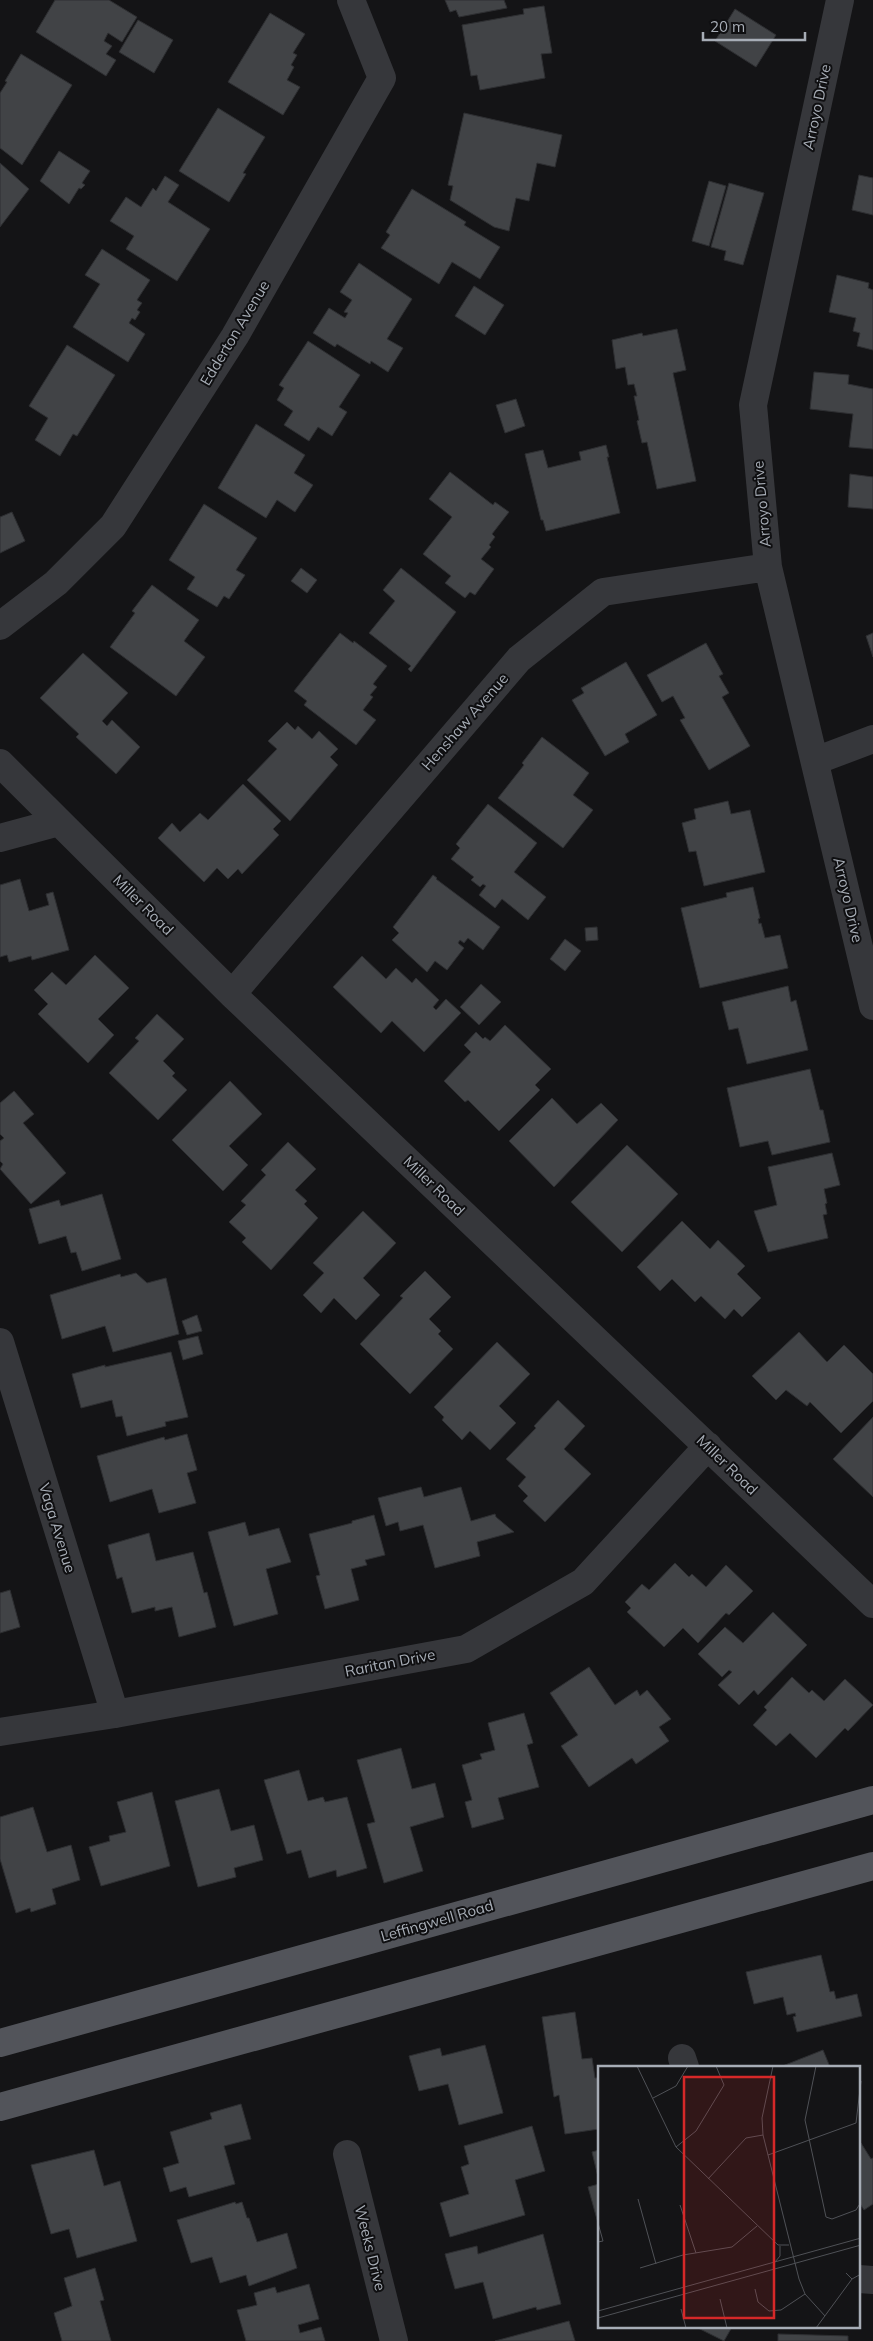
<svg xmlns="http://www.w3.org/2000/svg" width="873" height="2341" viewBox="0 0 873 2341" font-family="Mulish,sans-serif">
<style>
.building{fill:#414346;stroke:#2e2f32}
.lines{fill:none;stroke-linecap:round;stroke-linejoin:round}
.minor{stroke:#36373b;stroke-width:28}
.major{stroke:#52545a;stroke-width:28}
.labels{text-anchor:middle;stroke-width:4;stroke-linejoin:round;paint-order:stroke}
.street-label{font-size:15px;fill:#a7adb6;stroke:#0f0f11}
.inset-road{fill:none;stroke:#4f5156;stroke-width:1}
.view{fill:#d62828;fill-opacity:0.15;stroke:#d62828;stroke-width:2.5}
.inset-edge{fill:none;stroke:#a7adb6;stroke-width:2.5}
</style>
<rect width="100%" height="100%" fill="#141416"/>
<path class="building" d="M55,0H109L137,17L122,42L108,33L104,41L112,46L106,54L116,60L106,76L36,32Z
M445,0H504L507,8L459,17L456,10L450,12Z
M544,6L552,53L541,54L545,78L480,90L477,75L471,76L462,25L524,14L523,9Z
M735,9L776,35L756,67L715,41Z
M270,13L305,34L293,53L297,55L291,65L294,67L287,80L300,87L283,115L228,82Z
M138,20L173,40L154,73L119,52Z
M21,54L72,85L22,165L0,148V93L7,82L5,81Z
M218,108L265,137L243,173L246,174L229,202L179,171Z
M464,113L562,135L555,167L537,163L529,201L516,198L509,231L494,227L450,200L453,186L448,185Z
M59,151L90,171L82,183L85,185L81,189L79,188L69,204L40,181Z
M0,163L29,189L0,227Z
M859,175L873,178V215L852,210Z
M165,176L179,185L168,202L210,229L177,281L126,249L134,236L110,221L126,197L141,207L153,188L156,191Z
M709,181L726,186L709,246L692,241Z
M729,183L764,193L743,265L724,260L726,251L711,247Z
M412,189L466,222L464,225L500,247L480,279L452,262L439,284L381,248L390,235L386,232Z
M102,249L150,280L137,300L142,303L137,310L140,312L135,320L132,318L129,323L145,334L128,362L73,327L100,284L85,275Z
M359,263L412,299L387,339L403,348L388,372L371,361L370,364L337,344L335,347L313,333L329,308L345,318L348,313L344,312L352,300L340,292Z
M837,275L869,283L868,288L873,290V350L857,346L860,333L853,331L856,318L829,312Z
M474,286L504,305L485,335L455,316Z
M677,329L686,370L673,373L696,481L657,489L647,442L642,443L637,421L639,420L634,396H637L634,384L628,385L625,367L616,369L612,340L642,333L643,336Z
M308,341L360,375L339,407L347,412L332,436L318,427L309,441L284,425L293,411L277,400L284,388L279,385Z
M67,345L115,375L77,436L73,434L60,456L35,440L48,418L29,406Z
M814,372L849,375L848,384L873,389V449L849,447L853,414L810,409Z
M516,399L525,426L505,433L496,405Z
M256,424L305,455L294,473L313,485L295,512L277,500L266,518L218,488Z
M606,445L609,457H607L620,513L546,531L543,520H541L525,454L543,450L548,468L581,460L579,452Z
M450,472L493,505L495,502L509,512L492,534L495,537L489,545L491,547L481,559L494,569L475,595L470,592L465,598L445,583L451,576L423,554L452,517L429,499Z
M850,474L873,477V509L848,507Z
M204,504L257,538L236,570L245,575L229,599L224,596L217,607L187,589L195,577L169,560Z
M12,512L25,541L0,553V517Z
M301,568L317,580L307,593L291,581Z
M401,568L456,612L411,672L408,669L411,666L369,633L395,601L383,590Z
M152,585L199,620L184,641L205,657L176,696L110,647L135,613L132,611Z
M340,633L353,643L354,641L387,666L373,684L377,687L370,695L373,697L363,710L376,720L356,745L304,705L307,701L294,691Z
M873,633V657L866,636Z
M706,643L723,674L719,676L729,693L722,697L750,746L709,770L680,720L685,718L673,696L662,702L647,675Z
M83,653L128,693L102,721L107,726L112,720L140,747L116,774L76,737L79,734L40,698Z
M626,662L657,715L625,734L629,742L605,756L572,700L584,693L581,688Z
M287,722L295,730L298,726L312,739L319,731L338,749L330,757L338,765L290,821L247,780L277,749L268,741Z
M542,737L589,773L573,795L593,810L563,848L498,798L524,765L522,763Z
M243,784L281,821L273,829L279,835L242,874L238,869L228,879L217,868L204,882L158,838L172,823L180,832L200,813L208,820Z
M728,801L731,814L750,810L765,872L704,886L696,851L689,852L682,823L696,819L694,809Z
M488,804L537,843L514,872L546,897L528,920L502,899L495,908L479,895L486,886L483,884L480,887L471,880L474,877L451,859L460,848L456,844Z
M433,875L437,878L436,879L500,927L483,950L468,938L464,943L460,940L458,943L464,948L447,970L435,961L427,972L392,940L399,933L393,927Z
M20,879L29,911L49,905L46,894L53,892L69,950L32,960L31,956L9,962L7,955L0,957V885Z
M753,887L760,918L758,919L759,924L761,923L765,938L780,935L788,968L700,988L681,908L727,897L726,893Z
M597,927L598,940L586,941L585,928Z
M565,939L581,951L565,971L550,959Z
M95,955L129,988L98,1019L114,1035L88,1063L38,1014L48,1004L34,990L52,972L66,985Z
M362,956L386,979L396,968L412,983L416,978L439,1000L433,1007L436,1010L446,999L461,1013L424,1052L392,1021L381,1033L333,987Z
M481,984L501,1002L479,1025L460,1007Z
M788,986L791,1002L796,1000L808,1050L747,1064L738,1028L729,1030L722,1002Z
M157,1014L184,1039L163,1061L175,1073L172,1076L187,1090L158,1120L109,1073L139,1041L135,1038Z
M505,1025L551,1069L535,1085L540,1090L499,1131L468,1100L465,1102L444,1081L471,1052L464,1045L476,1032L483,1039L485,1037L490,1041Z
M810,1069L820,1110H823L830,1142L772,1155L768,1141L740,1147L727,1088Z
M230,1081L262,1114L229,1146L248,1165L223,1191L172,1140Z
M14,1091L34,1114L23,1123L66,1173L31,1204L0,1169L3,1164L0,1161V1141L4,1138L0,1134V1103Z
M552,1098L577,1124L601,1103L618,1120L554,1187L509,1141Z
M288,1142L316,1169L295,1190L307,1201L304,1204L318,1218L271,1270L242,1242L246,1238L229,1222L246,1205L241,1201L266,1175L261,1170Z
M627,1145L678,1194L622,1252L571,1202Z
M832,1153L840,1185L824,1189L827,1203L825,1204L827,1214L823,1215L828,1238L768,1252L754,1211L777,1205L768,1167Z
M102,1194L121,1259L82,1271L76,1252L71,1253L66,1236L39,1244L29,1209L59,1200L61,1206Z
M363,1211L396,1243L363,1278L380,1295L356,1320L334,1298L321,1313L303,1295L324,1273L313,1263Z
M682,1221L710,1249L718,1240L745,1266L737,1274L761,1298L742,1317L734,1309L725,1319L701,1296L695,1302L672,1279L660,1291L637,1267Z
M425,1271L451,1297L429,1319L441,1331L438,1334L453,1349L410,1394L360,1344L403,1298L400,1296Z
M136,1273L147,1283L166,1278L179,1334L113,1352L105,1326L62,1339L50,1295L120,1274L121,1277Z
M197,1315L202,1331L187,1335L182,1321Z
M799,1332L827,1362L844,1345L873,1374V1401L841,1433L810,1402L807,1406L786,1390L776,1400L752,1376Z
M198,1336L203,1354L183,1360L178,1341Z
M497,1342L530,1374L499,1406L516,1423L490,1450L470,1431L462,1440L442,1420L444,1417L434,1407Z
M171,1352L188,1417L165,1422L166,1426L127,1436L122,1416L116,1417L112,1400L81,1408L72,1374L105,1365V1367Z
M558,1400L585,1426L564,1449L591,1474L545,1522L523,1501L528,1496L518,1486L526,1477L506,1459L536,1428L534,1426Z
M873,1417V1497L833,1459Z
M187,1434L197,1470L187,1473L196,1503L159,1513L152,1489L110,1502L97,1456L164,1437L165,1440Z
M421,1487L424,1497L461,1487L471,1521L495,1514L496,1517L514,1532L477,1542L480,1556L435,1568L423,1525L400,1531L398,1522L386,1526L378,1498Z
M374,1515L385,1555L365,1560L367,1565L351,1569L359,1600L325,1609L316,1576L320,1575L309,1534L352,1523V1521Z
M245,1522L249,1536L279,1528L291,1562L266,1569L278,1614L234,1626L208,1532Z
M149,1533L156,1561L193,1552L204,1593L207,1592L216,1627L179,1637L172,1607L155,1611V1607L132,1613L122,1577L117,1579L108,1545Z
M675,1563L689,1577L692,1574L706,1587L726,1565L753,1591L729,1615L726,1613L698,1643L683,1628L664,1647L627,1612L631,1608L625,1602L642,1584L649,1590Z
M10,1590L20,1627L0,1633V1593Z
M773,1612L807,1645L758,1695L754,1690L739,1705L718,1685L732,1672L729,1670L722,1677L698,1654L725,1627L743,1643Z
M589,1667L615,1705L637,1690L640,1696L647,1690L671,1719L659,1727L669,1741L636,1764L632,1758L589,1787L561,1746L578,1735L550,1693Z
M792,1677L809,1693L812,1690L824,1701L845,1679L873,1705L848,1731L845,1728L816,1758L790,1733L776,1746L753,1725L767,1710L764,1707Z
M524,1713L533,1743L527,1745L539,1787L498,1798L504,1819L472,1828L465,1802L472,1800L462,1765L482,1759L480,1754L495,1750L488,1723Z
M401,1748L412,1789L435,1783L444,1817L410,1827L423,1871L384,1883L367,1824L375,1822L357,1760Z
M299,1770L308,1801L323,1797L325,1802L347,1797L367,1868L337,1877L336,1870L309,1878L301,1850L287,1854L264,1780Z
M219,1789L231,1831L254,1825L263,1860L234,1868L236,1877L198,1887L175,1801Z
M152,1792L170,1866L101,1886L89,1847L110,1841L109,1836L126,1832L117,1802Z
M33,1807L47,1852L71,1845L80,1880L52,1889L56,1904L31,1912L30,1908L16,1913L0,1859V1817Z
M821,1955L830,1992L834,1991L836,1999L857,1994L862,2016L797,2032L793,2017L796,2016L795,2013L787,2015L783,1997L754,2004L746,1972Z
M575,2012L582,2059L592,2058L595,2078H599V2129L565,2134L559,2095L554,2097L542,2017Z
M485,2045L503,2113L459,2125L448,2084L419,2091L409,2056L440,2048L442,2056Z
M823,2050L830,2067H780Z
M241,2104L251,2139L224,2146L235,2184L189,2197L186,2187L170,2192L163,2168L179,2163L170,2132L212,2119L210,2113Z
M532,2126L545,2171L515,2180L525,2215L450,2237L440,2203L469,2194L461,2167L469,2164L464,2146Z
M861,2143L871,2159L873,2158V2204L864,2210L859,2202Z
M94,2150L104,2186L120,2181L137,2241L77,2258L69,2229L51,2234L31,2165Z
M599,2150V2181L592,2152Z
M599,2184V2223H598L588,2187Z
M235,2202L236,2204L242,2202L247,2218H249L257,2242L287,2233L297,2268L249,2286L246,2275L220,2283L212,2257L191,2263L177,2220Z
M543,2234L561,2304L537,2310L536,2307L493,2319L483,2282L455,2289L445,2254L477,2246L478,2254Z
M95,2268L104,2300L100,2301L111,2341H62L54,2313L72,2306L64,2278Z
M309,2284L319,2319L298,2325L300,2333L321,2327L325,2341H246L237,2310L257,2305L254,2293L275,2287L277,2293Z
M569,2321L575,2341H495Z
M696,2327H732L724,2341Z
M778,2334L848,2336V2341H778Z"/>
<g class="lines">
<path class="minor" d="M840,0L753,405L768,567L873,1006
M0,626L56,583L113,526L235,336L382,78L351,0
M815,761L873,739
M0,763L232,994L873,1604
M0,838L59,822
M232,994L519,659L603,592L768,567
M0,1342L115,1714
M0,1732L115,1714L466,1649L583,1582L708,1446
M682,2058L685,2067
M347,2154L394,2341
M859,2279L873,2280"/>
<path class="major" d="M0,2043L873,1800
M0,2107L873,1866"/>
</g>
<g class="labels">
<g class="street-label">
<text transform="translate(817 107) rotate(-78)" y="5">Arroyo Drive</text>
<text transform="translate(235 333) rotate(-59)" y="5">Edderton Avenue</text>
<text transform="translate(762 504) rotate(-95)" y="5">Arroyo Drive</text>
<text transform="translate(465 722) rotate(-49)" y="5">Henshaw Avenue</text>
<text transform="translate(848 900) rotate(77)" y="5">Arroyo Drive</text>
<text transform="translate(143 905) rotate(45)" y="5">Miller Road</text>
<text transform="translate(434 1186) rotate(44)" y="5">Miller Road</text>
<text transform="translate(727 1465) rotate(44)" y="5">Miller Road</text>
<text transform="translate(57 1528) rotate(73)" y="5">Vaga Avenue</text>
<text transform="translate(390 1663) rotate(-11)" y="5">Raritan Drive</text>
<text transform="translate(437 1921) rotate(-16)" y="5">Leffingwell Road</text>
<text transform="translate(370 2248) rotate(76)" y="5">Weeks Drive</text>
</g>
</g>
<g transform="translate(598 2066)">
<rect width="262" height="262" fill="#141416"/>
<path class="inset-road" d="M39,0L78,81L180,179H191M175,0L164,52L165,69L201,213L207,228L227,250M218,0L207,54L228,151L234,153L258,144L263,136M55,32L78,20L90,0M78,81L98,65L126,19L118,0M170,89L258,57L263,15M110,113L148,72L165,69M40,133L58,198M82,139L98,187M0,157L5,175L0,176M177,196L182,190V180M42,202L85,189L134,181L159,160M248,207L254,213L263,208M157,223L160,236L171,245L183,244L207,228M122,233L129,262M83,243L88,262M0,245L263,172M0,252L263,179M218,262L254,213"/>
<path class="view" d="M86,11H176V252H86Z"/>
<rect width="262" height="262" class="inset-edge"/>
</g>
<path d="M703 32v8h102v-8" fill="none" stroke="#a7adb6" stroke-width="2.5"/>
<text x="710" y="32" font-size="15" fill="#a7adb6" stroke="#0f0f11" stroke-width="4" paint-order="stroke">20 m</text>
</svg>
